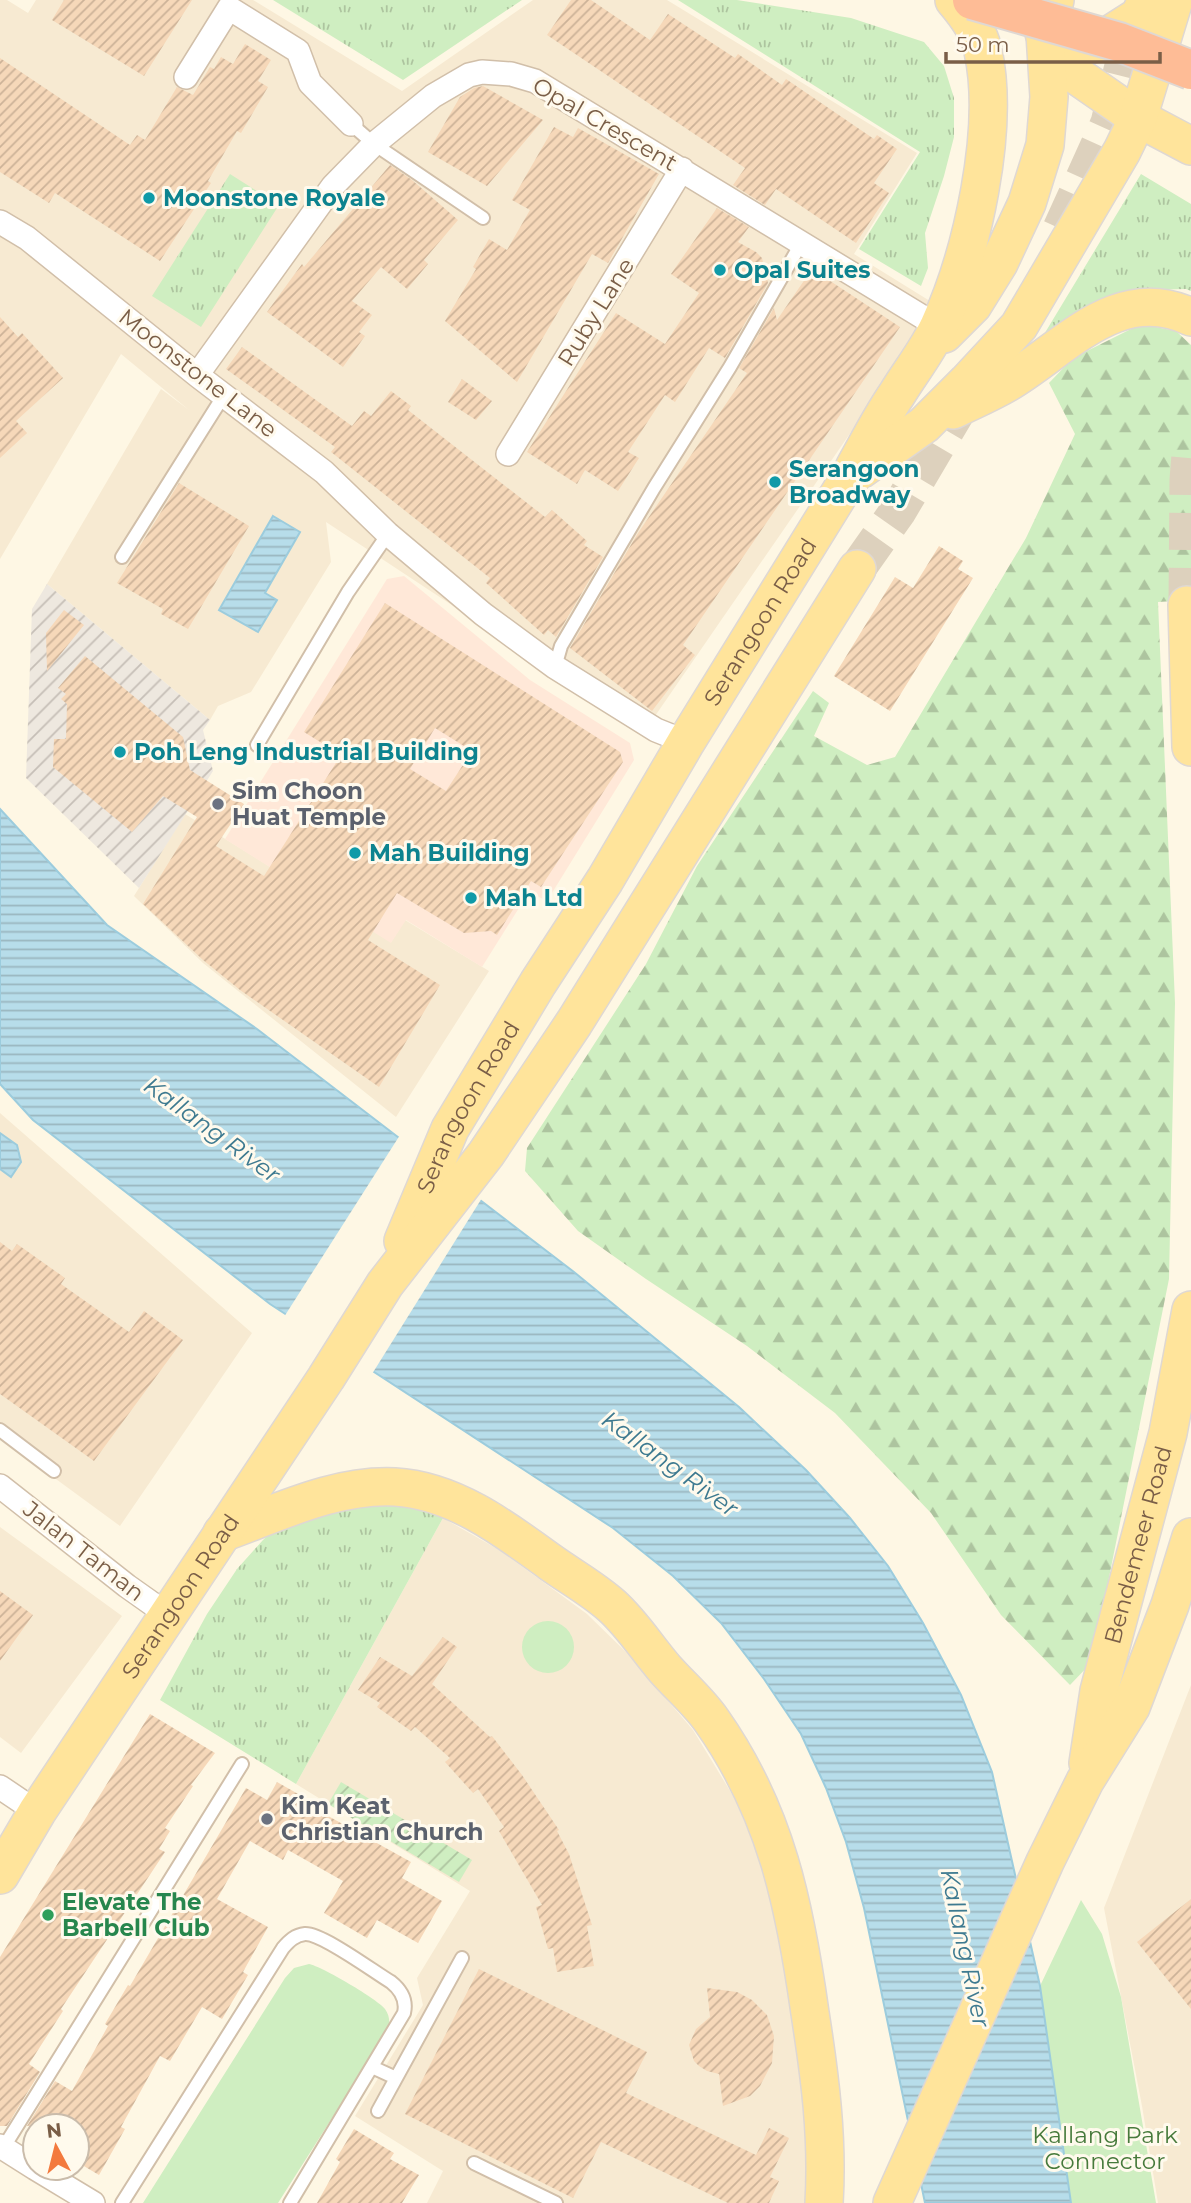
<svg xmlns="http://www.w3.org/2000/svg" width="1191" height="2203" viewBox="0 0 1191 2203" font-family="Montserrat,sans-serif">
<style>
.residential{fill:#f7ead2}
.commercial{fill:#ffe8d8}
.industrial{fill:url(#industrial-furrows)}
.grass{fill:url(#grass-tufts)}
.forest{fill:url(#forest-firs)}
.park{fill:#cfeec1}
.garden{fill:url(#garden-furrows)}
.water{fill:url(#water-rules);stroke:#9cccdd;stroke-width:2}
.pier{fill:#fef7e4}
.building{fill:url(#building-hatch);fill-rule:evenodd}
.lines{fill:none;stroke-linecap:round;stroke-linejoin:round}
.primary-tunnel{stroke:#ddd1bd;stroke-width:37;stroke-dasharray:37 18;stroke-linecap:butt}
.lane-casing{stroke:#d1bfa9;stroke-width:16}
.street-casing{stroke:#d1bfa9;stroke-width:26}
.primary-casing{stroke:#dfd8d3;stroke-width:40}
.lane{stroke:#fff;stroke-width:12}
.street{stroke:#fff;stroke-width:23}
.primary{stroke:#ffe49b;stroke-width:37}
.highway-bridge-casing{stroke:#dfd8d3;stroke-width:42;stroke-linecap:butt}
.highway-bridge{stroke:#febc96;stroke-width:38}
.culture-dot{fill:#0f9aa8;stroke:#fffaed;stroke-width:2.5}
.worship-dot{fill:#6b7280;stroke:#fffaed;stroke-width:2.5}
.leisure-dot{fill:#2e9e5b;stroke:#fffaed;stroke-width:2.5}
.labels{text-anchor:middle;stroke-width:6;stroke-linejoin:round;paint-order:stroke}
.street-label{font-size:23px;fill:#7a5e47;stroke:#fffaed}
.culture-label{font-size:23px;font-weight:bold;fill:#0d838f;stroke:#fffaed;text-anchor:start}
.worship-label{font-size:23px;font-weight:bold;fill:#5b616d;stroke:#fffaed;text-anchor:start}
.leisure-label{font-size:23px;font-weight:bold;fill:#27864d;stroke:#fffaed;text-anchor:start}
.park-label{font-size:23px;fill:#477a3b;stroke:#fffaed}
.water-label{font-size:24px;font-style:italic;fill:#3e7a90;stroke:#fffaed}
</style>
<defs>
<pattern id="industrial-furrows" width="10" height="10" patternUnits="userSpaceOnUse" patternTransform="scale(1.75)"><rect width="10" height="10" fill="#eee8df"/><path d="M-1 1l2-2M0 10L10 0M9 11l2-2" fill="none" stroke="#c6bfb7"/></pattern>
<pattern id="grass-tufts" width="24" height="20" patternUnits="userSpaceOnUse" patternTransform="scale(1.75)"><rect width="24" height="20" fill="#cfeec1"/><path d="M3 7l-1-3M5 7V3M7 7l1-3M15 17l-1-3M17 17v-4M19 17l1-3" fill="none" stroke="#adc49f"/></pattern>
<pattern id="forest-firs" width="22" height="20" patternUnits="userSpaceOnUse" patternTransform="scale(1.75)"><rect width="22" height="20" fill="#cfeec1"/><path d="M5 1l3.5 6h-7zM16 11l3.5 6h-7z" fill="#adc49f"/></pattern>
<pattern id="garden-furrows" width="10" height="10" patternUnits="userSpaceOnUse" patternTransform="scale(1.75)"><rect width="10" height="10" fill="#cfeec1"/><path d="M-1 1l2-2M0 10L10 0M9 11l2-2" fill="none" stroke="#adc49f"/></pattern>
<pattern id="water-rules" width="6" height="5" patternUnits="userSpaceOnUse" patternTransform="scale(1.75)"><rect width="6" height="5" fill="#b7ddea"/><path d="M0 2.5h6" fill="none" stroke="#9ab6bf"/></pattern>
<pattern id="building-hatch" width="6" height="6" patternUnits="userSpaceOnUse" patternTransform="scale(1.75)"><rect width="6" height="6" fill="#f6d8b9"/><path d="M-1 1l2-2M0 6l6-6M5 7l2-2" fill="none" stroke="#ccb298"/></pattern>
</defs>
<rect width="100%" height="100%" fill="#fef7e4"/>
<path class="residential" d="M0,0H7L28,13L36,0H253L402,91L533,0H667L917,153L854,254L938,306L644,732L326,522L331,562L251,692L218,706L210,720L47,584L161,389L189,410L121,354L0,559Z
M185,814L391,942L405,920L489,971L396,1117L203,963L134,896Z
M0,1113L252,1333L120,1526L0,1438Z
M443,1518L501,1551L587,1614L627,1653L693,1730L735,1799L763,1866L780,1939L796,2037L814,2203H427L443,2171L355,2116L423,2005L417,1978L470,1891L296,1784Z
M0,1527L122,1616L21,1753L0,1737Z
M1191,1685V2203H1158L1142,2106L1104,1908Z"/>
<path class="commercial" d="M404,576L530,680L630,743L634,760L547,901L529,892L482,967L406,920L391,943L225,839L387,579Z"/>
<path class="industrial" d="M47,584L210,720L203,730L213,771L139,888L26,778L32,609Z"/>
<path class="grass" d="M273,0H522L403,80Z
M678,0H737L851,18L924,42L944,66L954,98V137L944,176L925,233L928,268L921,286L859,249L920,152Z
M230,174L279,205L201,327L152,296Z
M1141,174L1191,204V291L1186,289L1143,290L1043,336Z
M409,1501L443,1518L296,1784L160,1700L207,1614L237,1569L263,1540L296,1510Z"/>
<path class="forest" d="M1141,324L1176,331L1191,345V600L1158,602L1175,1003L1169,1279L1092,1662L1070,1685L1001,1615L931,1513L835,1413L747,1346L646,1279L578,1231L525,1171L527,1148L646,964L697,866L813,691L829,703L814,736L867,765L895,757L1026,538L1075,434L1049,383L1073,358Z"/>
<path class="park" d="M522 1647a26 26 0 1 1 52 0a26 26 0 1 1-52 0Z
M1081,1900L1102,1934L1121,1997L1156,2203H1071L1040,1986Z
M309,1964C321,1966 379,2000 385,2009C390,2016 390,2023 388,2030L278,2203H143L285,1978L294,1968Z"/>
<path class="garden" d="M341,1782L472,1860L459,1882L328,1804Z"/>
<path class="water" d="M273,516L300,532L265,593L277,600L258,632L219,610Z
M0,809L107,925L257,1029L574,1272L739,1407L806,1470L850,1518L888,1566L923,1623L961,1695L992,1772L1040,1986L1071,2203H925L864,1908L846,1842L826,1788L801,1734L764,1679L721,1623L673,1576L613,1528L270,1304L33,1120L0,1084Z
M0,1133L17,1145L21,1162L11,1177L0,1169Z"/>
<path class="pier" d="M400,1135L482,1198L372,1374L284,1317Z"/>
<path class="building" d="M64,0H192L144,76L52,20Z
M571,0H591L650,40L668,14L735,58L738,54L782,85L786,79L874,139L877,135L897,149L874,183L889,193L856,243L776,189L765,205L733,185L745,168L547,35Z
M245,44L271,60L258,81L268,87L241,133L237,131L208,181L211,183L160,261L55,193L49,203L0,172V58L130,145L137,135L145,140L177,87L193,95L210,67L214,69L221,57L233,64Z
M483,86L543,120L487,186L428,152L460,97L474,88Z
M554,127L573,137L578,128L659,174L608,263L592,254L517,382L445,321L476,269L473,267L489,239L507,250L530,210L512,200Z
M390,165L412,180L458,220L424,260L428,264L407,289L381,267L352,301L372,315L359,332L365,336L343,367L267,312L302,264L304,267Z
M717,208L749,227L738,242L756,252L762,258L768,283L725,358L709,348L675,402L665,395L628,452L639,458L618,491L585,470L577,484L527,452L616,313L665,344L699,293L671,274Z
M812,269L900,327L683,645L695,655L652,711L570,648L638,533L747,373L739,368L774,308L777,320Z
M0,317L18,337L22,333L63,378L16,421L27,433L0,458Z
M242,347L352,426L364,411L371,416L391,391L411,406L408,410L545,517L552,510L587,541L584,545L603,557L556,637L548,630L544,635L486,583L490,578L331,452L335,447L226,369Z
M462,379L492,401L476,420L448,402Z
M179,483L249,526L188,629L161,614L163,609L117,583Z
M939,546L963,561L958,569L973,578L890,711L834,676L895,577L913,588Z
M385,603L620,752L623,762L541,887L531,881L497,935L491,931L464,933L397,893L368,940L440,985L379,1087L240,990L203,960L143,904L197,817L163,796L132,832L53,767L54,739H66L67,704L61,699L66,694L58,688L85,656L183,737L190,770L244,804L216,846L264,876L341,755L304,732ZM435,728L472,751L446,791L410,769Z
M64,610L84,625L47,671L46,633Z
M0,1242L12,1251L17,1244L65,1278L61,1284L129,1332L144,1311L183,1340L94,1461L0,1394Z
M0,1591L33,1615L0,1661Z
M443,1637L457,1647L432,1684L490,1737L492,1736L522,1775L559,1830L557,1831L569,1854L592,1925L587,1926L594,1966L557,1972L553,1948L548,1949L536,1907L542,1905L499,1831L504,1827L478,1789L473,1793L445,1762L450,1758L415,1727L411,1731L377,1707L380,1703L358,1690L380,1657L412,1676Z
M150,1714L215,1753L191,1785L193,1786L165,1828L170,1831L159,1849L165,1852L61,2009L63,2011L29,2064L40,2072L7,2126H0V1957Z
M277,1782L314,1803L312,1807L411,1862L402,1878L442,1901L418,1943L377,1920L367,1938L324,1913L343,1881L288,1850L283,1860L250,1841L217,1899L268,1927L243,1972L248,1975L222,2019L202,2007L170,2061L160,2056L121,2127L125,2129L99,2175L77,2162V2126H27L55,2081L72,2091L108,2026L105,2024L128,1985L130,1986L246,1788L267,1800Z
M1191,1899V2009L1137,1942Z
M479,1969L647,2052L626,2093L756,2155L769,2128L789,2138L770,2177L779,2181L769,2203H728L601,2142L573,2198L405,2114Z
M707,1988L737,1992L752,2000L767,2015L774,2036L772,2063L760,2086L750,2096L723,2106L719,2074L707,2071L699,2066L694,2061L689,2045L696,2029L710,2017Z
M354,2129L394,2153L390,2159L419,2175L402,2203H317L340,2162L336,2159Z"/>
<g class="lines">
<path class="primary-tunnel" d="M1061,229L1109,123L1135,17
M857,569L898,511L972,386
M1187,605L1188,480L1191,442"/>
<defs>
<path id="lane" d="M351,124L374,144L483,218
M122,557L224,395
M555,667L561,646L654,488L730,367L802,242
M257,745L348,592L388,534
M0,1430L54,1471
M372,2067L396,2078
M378,2111L462,1958
M2,2150L242,1764
M474,2163L556,2203
M122,2203L283,1948C289,1941 295,1935 305,1934C322,1933 374,1972 391,1982C401,1990 407,2000 404,2013L290,2203"/>
<path id="street" d="M186,77L229,8L298,51L310,83L351,124
M0,222L27,238L197,375L324,472L388,534L483,614L555,667L656,730L686,742
M197,375L333,186L374,144L433,96L469,75L482,72L511,74L535,81L939,327
M508,454L682,169
M0,1486L127,1586L168,1615
M0,1787L37,1812
M0,2146L35,2168
M35,2168L93,2203"/>
<g id="primary">
<path d="M1044,33L1073,73L1138,118L1191,146"/>
<path d="M1084,42L1095,44L1139,16L1147,0"/>
<path d="M944,334L973,305L999,263L1027,203L1045,145L1049,97L1045,34L1055,0"/>
<path d="M953,410C971,401 990,393 1007,383C1065,349 1117,282 1191,317"/>
<path d="M854,468C868,443 881,417 897,394C911,371 928,350 939,326C972,254 1000,129 983,51C980,33 966,14 954,0"/>
<path d="M1187,605L1191,747"/>
<path id="s1" d="M403,1241L450,1129L538,983L605,880L686,742L849,478L924,425L967,382L1019,326L1122,151L1138,118L1174,0"/>
<path d="M222,1533C278,1513 335,1484 395,1487C453,1490 505,1529 550,1562C571,1577 593,1589 612,1606C632,1624 647,1648 665,1669C680,1686 699,1702 712,1721C776,1812 795,1906 810,2013C820,2077 828,2138 824,2203"/>
<path id="s2" d="M1088,1763L1099,1691L1168,1433L1191,1310"/>
<path id="s3" d="M0,1875L37,1812L326,1378L385,1284L486,1154L574,1023L857,569"/>
<path d="M892,2203L1045,1862L1085,1781L1131,1707L1170,1605L1191,1537"/>
</g>
</defs>
<use href="#lane" class="lane-casing"/>
<use href="#street" class="street-casing"/>
<use href="#primary" class="primary-casing"/>
<use href="#lane" class="lane"/>
<use href="#street" class="street"/>
<use href="#primary" class="primary"/>
<defs>
<path id="highway-bridge" d="M972,0L1119,42L1191,70"/>
</defs>
<use href="#highway-bridge" class="highway-bridge-casing"/>
<use href="#highway-bridge" class="highway-bridge"/>
</g>
<g class="culture-dot">
<circle cx="149" cy="198" r="7"/>
<circle cx="720" cy="270" r="7"/>
<circle cx="775" cy="482" r="7"/>
<circle cx="120" cy="752" r="7"/>
<circle cx="355" cy="853" r="7"/>
<circle cx="471" cy="898" r="7"/>
</g>
<g class="worship-dot">
<circle cx="218" cy="804" r="7"/>
<circle cx="267" cy="1819" r="7"/>
</g>
<circle class="leisure-dot" cx="48" cy="1915" r="7"/>
<g class="labels">
<g class="street-label">
<text transform="translate(605 124) rotate(30)" y="8">Opal Crescent</text>
<text transform="translate(596 312) rotate(-58)" y="8">Ruby Lane</text>
<text transform="translate(198 373) rotate(38)" y="8">Moonstone Lane</text>
<text dy="8" stroke="none"><textPath href="#s1" startOffset="716">Serangoon Road</textPath></text>
<text dy="8" stroke="none"><textPath href="#s1" startOffset="149">Serangoon Road</textPath></text>
<text dy="8" stroke="none"><textPath href="#s2" startOffset="224">Bendemeer Road</textPath></text>
<text transform="translate(84 1551) rotate(38)" y="8">Jalan Taman</text>
<text dy="8" stroke="none"><textPath href="#s3" startOffset="332">Serangoon Road</textPath></text>
</g>
<g class="culture-label">
<text x="163" y="206">Moonstone Royale</text>
<text x="734" y="278">Opal Suites</text>
<text x="789" y="477">Serangoon<tspan x="789" dy="26">Broadway</tspan></text>
<text x="134" y="760">Poh Leng Industrial Building</text>
<text x="369" y="861">Mah Building</text>
<text x="485" y="906">Mah Ltd</text>
</g>
<g class="worship-label">
<text x="232" y="799">Sim Choon<tspan x="232" dy="26">Huat Temple</tspan></text>
<text x="281" y="1814">Kim Keat<tspan x="281" dy="26">Christian Church</tspan></text>
</g>
<g class="leisure-label">
<text x="62" y="1910">Elevate The<tspan x="62" dy="26">Barbell Club</tspan></text>
</g>
<g class="park-label">
<text x="1105" y="2143">Kallang Park<tspan x="1105" dy="26">Connector</tspan></text>
</g>
<g class="water-label">
<text transform="translate(212 1130) rotate(36)" y="8">Kallang River</text>
<text transform="translate(670 1464) rotate(36)" y="8">Kallang River</text>
<text transform="translate(965 1948) rotate(78)" y="8">Kallang River</text>
</g>
</g>
<g transform="translate(56 2147) rotate(353)"><circle r="33" fill="#fffaed" stroke="#cabcab" stroke-width="2"/>
<path d="M0-5L12 26L0 18L-12 26Z" fill="#f37a3e"/>
<text y="-10" font-size="19" font-weight="bold" text-anchor="middle" fill="#7a5e47">N</text>
</g>
<path d="M946 52v10h214v-10" fill="none" stroke="#7a5e47" stroke-width="3.5"/>
<text x="956" y="52" font-size="21" fill="#7a5e47" stroke="#fffaed" stroke-width="5" paint-order="stroke">50 m</text>
</svg>
